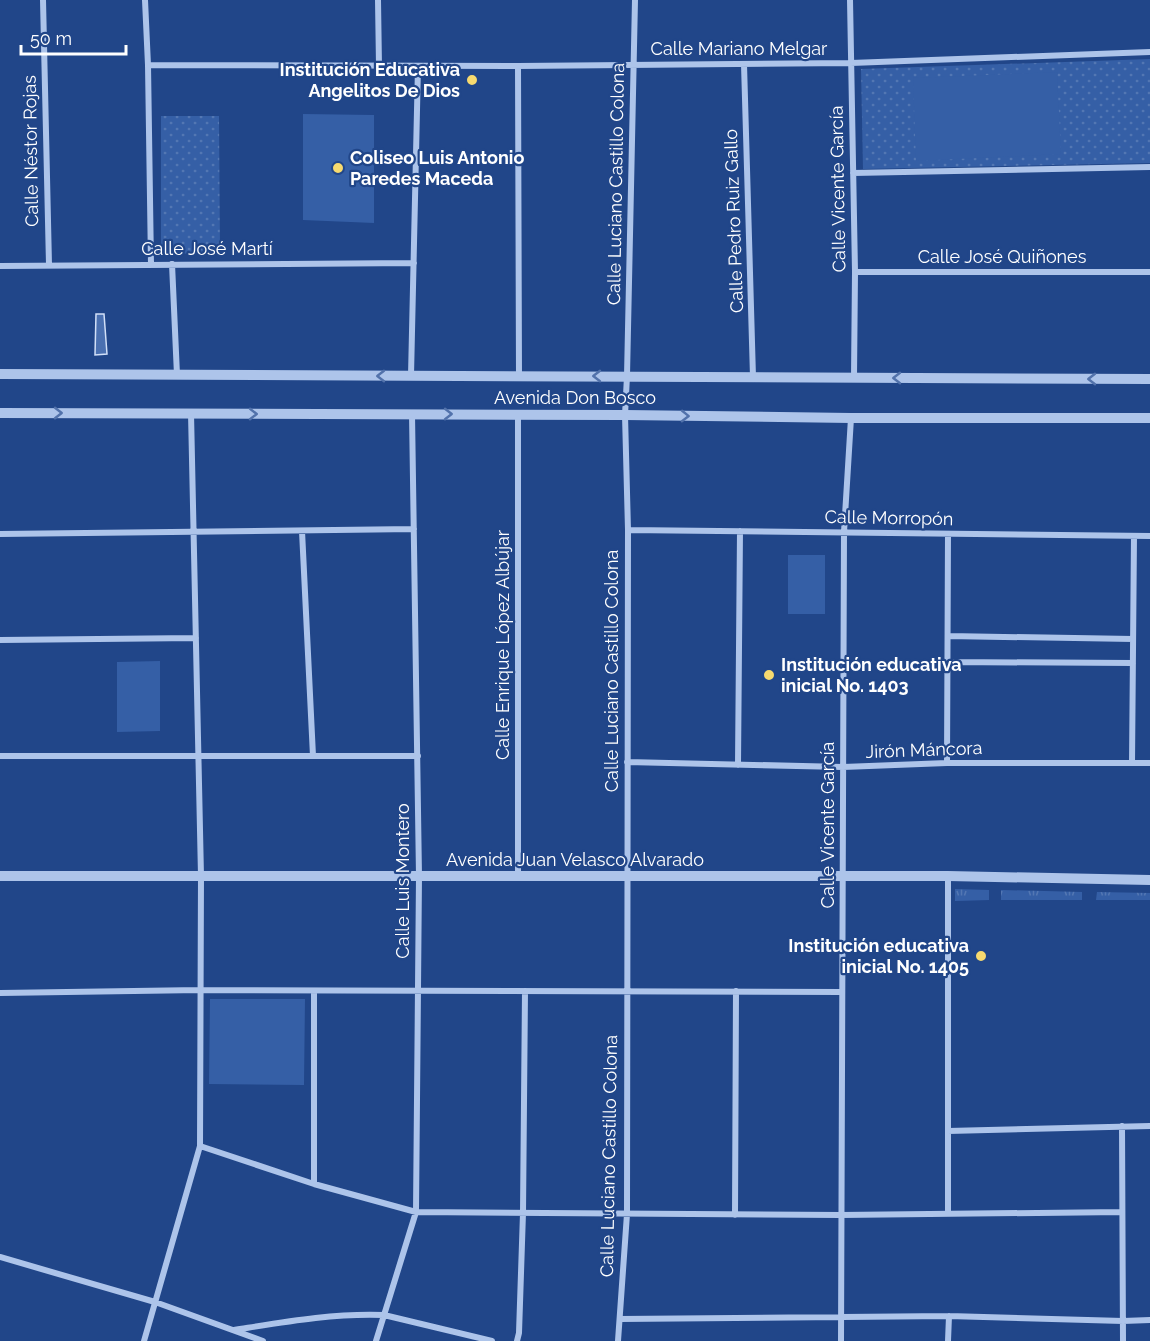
<svg xmlns="http://www.w3.org/2000/svg" width="1150" height="1341" viewBox="0 0 1150 1341" font-family="Raleway,sans-serif">
<style>
.grass{fill:url(#grass-tufts)}
.park{fill:url(#park-dots)}
.pitch{fill:#355fa6}
.building{fill:#4a70b1;stroke:#d2e0f8;stroke-width:1.5}
.lines{fill:none;stroke-linecap:round;stroke-linejoin:round}
.minor{stroke:#adc4ea;stroke-width:6}
.tertiary{stroke:#adc4ea;stroke-width:10}
.oneway{stroke:#5272ab}
.poi-dot{fill:#f7da6f;stroke:#214689;stroke-width:2}
.labels{text-anchor:middle;stroke-width:4.5;stroke-linejoin:round;paint-order:stroke}
.street-label{font-size:18px;fill:#fff;stroke:#214689}
.poi-label{font-size:18px;font-weight:bold;fill:#fff;stroke:#214689;text-anchor:end}
</style>
<defs>
<pattern id="grass-tufts" width="24" height="20" patternUnits="userSpaceOnUse" patternTransform="scale(1.5)"><rect width="24" height="20" fill="#355fa6"/><path d="M3 7l-1-3M5 7V3M7 7l1-3M15 17l-1-3M17 17v-4M19 17l1-3" fill="none" stroke="#5377b3"/></pattern>
<pattern id="park-dots" width="8" height="8" patternUnits="userSpaceOnUse" patternTransform="scale(1.5)"><rect width="8" height="8" fill="#355fa6"/><path d="M2 2h.1M6 6h.1" fill="none" stroke="#5377b3" stroke-width="1.8" stroke-linecap="round"/></pattern>
</defs>
<rect width="100%" height="100%" fill="#214689"/>
<path class="grass" d="M955,889L989,890V900L955,901Z
M1001,890L1082,892V900H1001Z
M1097,892L1150,893V900H1096Z"/>
<path class="park" d="M1150,59V163L863,169L861,69Z
M161,116H219L220,253L161,254Z"/>
<path class="pitch" d="M1057,72L1061,154L916,161L913,78Z
M303,114L374,115V223L303,220Z
M788,555H825V614H788Z
M160,661V731L117,732V662Z
M210,999H305L304,1085L209,1084Z"/>
<path class="building" d="M96,314H104L107,354L95,355Z"/>
<g class="lines">
<path class="minor" d="M43,0L49,265
M145,0L148,65L151,265
M378,0L379,66
M850,0L855,272L854,377
M744,64L753,377
M148,65L518,66L851,63L1150,52
M518,66L519,377
M853,173L1150,167
M172,264L177,375
M0,266L414,263
M855,272H1150
M411,376L418,66
M628,530L1150,536
M302,531L313,756
M0,534L414,529
M948,636L1133,639
M0,640L196,638
M948,662L1133,663
M0,756H418
M627,762L843,767L947,763H1150
M947,763L948,534
M1132,763L1134,536
M738,765L740,531
M518,876V415
M948,876V1214
M0,993L200,990L842,992
M1122,1126L1123,1341
M948,1131L1150,1126
M200,1146L314,1184L416,1212L841,1215L1122,1212
M314,1184V991
M735,1215L736,991
M0,1257L155,1302L263,1341
M620,1319L949,1316L1123,1321L1150,1320
M234,1330C284,1322 333,1313 384,1315L492,1341
M144,1341L200,1146L201,876L191,413
M376,1341L416,1212L419,876L412,414
M517,1341L519,1333L523,1213L525,991
M618,1341L627,1214L628,530L625,415L627,376L635,0
M841,1341L844,532L851,418
M948,1341L949,1316"/>
<path class="tertiary" d="M0,374L1150,379
M0,413L625,415L851,418H1150
M0,876H948L1150,880"/>
</g>
<defs><path id="oneway-chevron" d="M-2-3.5L2.5 0L-2 3.5" fill="none" stroke-width="1.6" stroke-linecap="round" stroke-linejoin="round" transform="scale(1.5)"/></defs>
<g class="oneway">
<use href="#oneway-chevron" transform="translate(381 376) rotate(-180)"/>
<use href="#oneway-chevron" transform="translate(597 376) rotate(180)"/>
<use href="#oneway-chevron" transform="translate(897 378) rotate(-180)"/>
<use href="#oneway-chevron" transform="translate(1092 379) rotate(-180)"/>
<use href="#oneway-chevron" transform="translate(58 413)"/>
<use href="#oneway-chevron" transform="translate(253 414)"/>
<use href="#oneway-chevron" transform="translate(448 414)"/>
<use href="#oneway-chevron" transform="translate(685 416) rotate(1)"/>
</g>
<g class="poi-dot">
<circle cx="472" cy="80" r="6"/>
<circle cx="338" cy="168" r="6"/>
<circle cx="769" cy="675" r="6"/>
<circle cx="981" cy="956" r="6"/>
</g>
<g class="labels">
<g class="street-label">
<text x="739" y="55">Calle Mariano Melgar</text>
<text transform="translate(31 151) rotate(-91)" y="6">Calle Néstor Rojas</text>
<text transform="translate(616 184) rotate(-89)" y="6">Calle Luciano Castillo Colona</text>
<text transform="translate(838 189) rotate(-91)" y="6">Calle Vicente García</text>
<text transform="translate(734 221) rotate(-92)" y="6">Calle Pedro Ruiz Gallo</text>
<text x="207" y="255">Calle José Martí</text>
<text x="1002" y="263">Calle José Quiñones</text>
<text x="575" y="404">Avenida Don Bosco</text>
<text transform="translate(889 518) rotate(1)" y="6">Calle Morropón</text>
<text transform="translate(503 645) rotate(-90)" y="6">Calle Enrique López Albújar</text>
<text transform="translate(612 671) rotate(-90)" y="6">Calle Luciano Castillo Colona</text>
<text transform="translate(924 750) rotate(-2)" y="6">Jirón Máncora</text>
<text transform="translate(828 825) rotate(-90)" y="6">Calle Vicente García</text>
<text x="575" y="866">Avenida Juan Velasco Alvarado</text>
<text transform="translate(403 881) rotate(-90)" y="6">Calle Luis Montero</text>
<text transform="translate(609 1156) rotate(-89)" y="6">Calle Luciano Castillo Colona</text>
</g>
<g class="poi-label">
<text x="460" y="76">Institución Educativa<tspan x="460" dy="21">Angelitos De Dios</tspan></text>
<text x="350" y="164" text-anchor="start">Coliseo Luis Antonio<tspan x="350" dy="21">Paredes Maceda</tspan></text>
<text x="781" y="671" text-anchor="start">Institución educativa<tspan x="781" dy="21">inicial No. 1403</tspan></text>
<text x="969" y="952">Institución educativa<tspan x="969" dy="21">inicial No. 1405</tspan></text>
</g>
</g>
<path d="M21 45v9h105v-9" fill="none" stroke="#ffffff" stroke-width="3"/>
<text x="30" y="45" font-size="18" fill="#ffffff" stroke="#214689" stroke-width="4.5" paint-order="stroke">50 m</text>
</svg>
